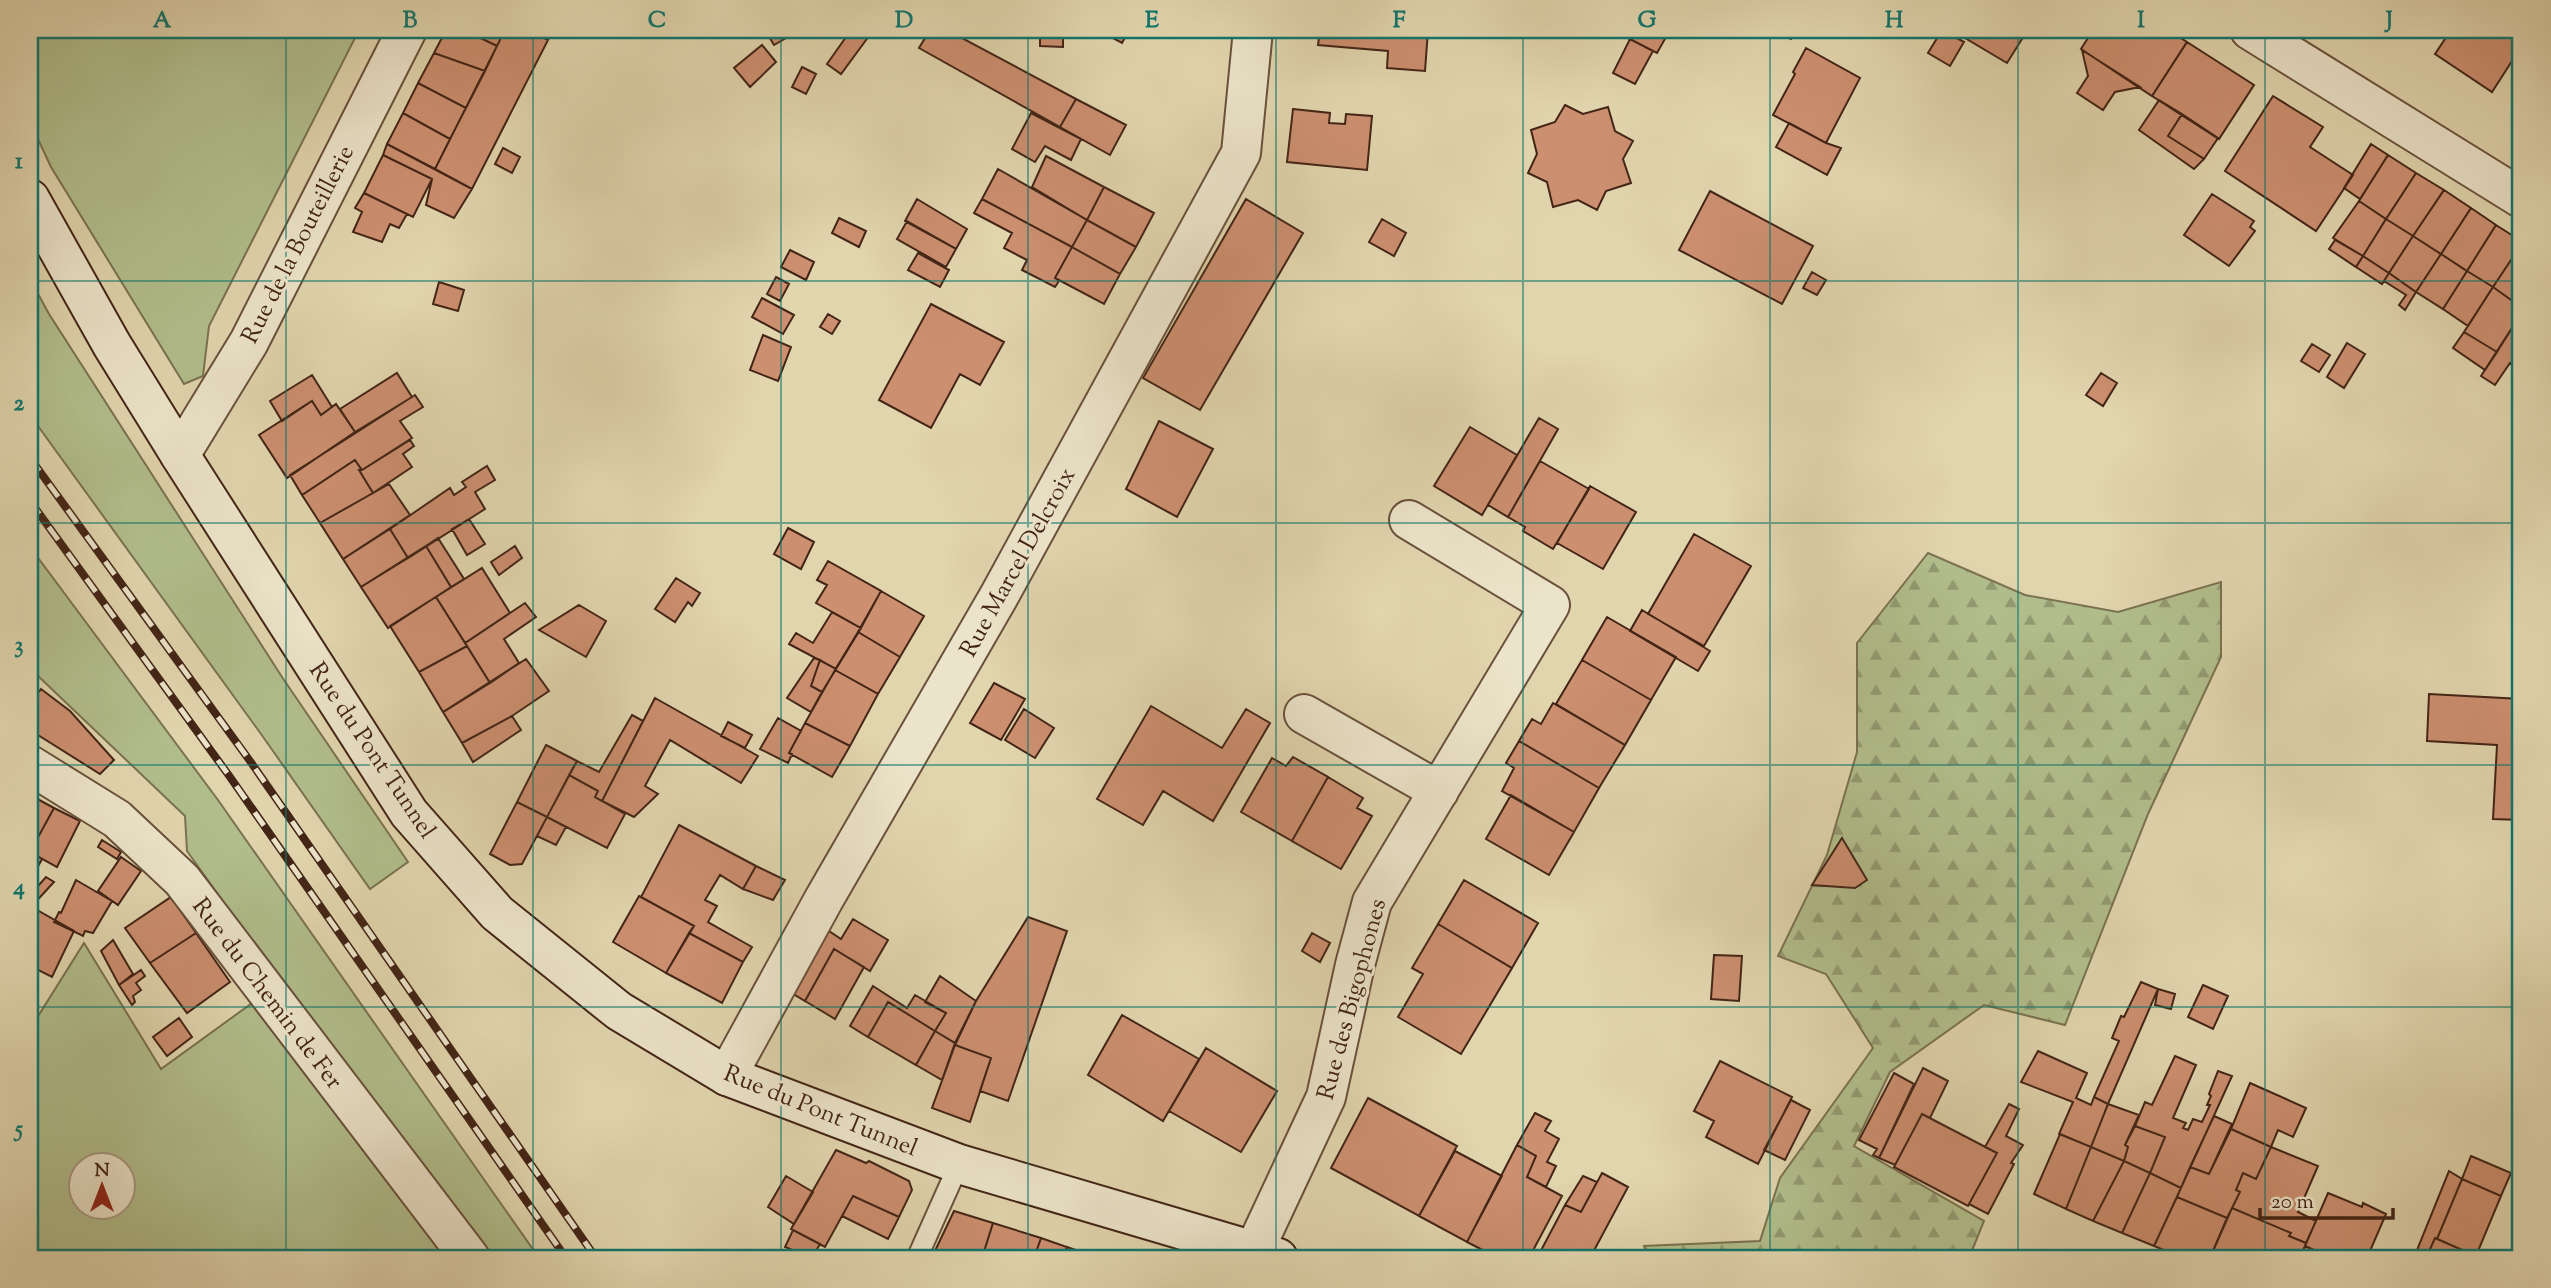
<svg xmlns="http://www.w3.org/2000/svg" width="2551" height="1288" viewBox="0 0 2551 1288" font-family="'Sorts Mill Goudy',serif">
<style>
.grass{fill:#b1be8c;stroke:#7a7251;stroke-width:2;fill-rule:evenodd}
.forest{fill:url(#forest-firs);stroke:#7a7251;stroke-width:2}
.building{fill:#cc8f70;stroke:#432516;stroke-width:2}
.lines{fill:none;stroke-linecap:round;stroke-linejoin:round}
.service-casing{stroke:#6a513c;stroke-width:23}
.minor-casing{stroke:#6a513c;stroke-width:42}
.secondary-casing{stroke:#432516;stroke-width:42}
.service{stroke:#ece4ca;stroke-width:19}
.minor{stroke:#ece4ca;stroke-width:38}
.secondary{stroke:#ece4ca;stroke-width:38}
.rail-casing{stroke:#432516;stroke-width:8}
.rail{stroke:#ece4ca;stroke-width:5;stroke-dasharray:16;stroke-linecap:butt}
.grid{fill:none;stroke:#0f766e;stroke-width:2;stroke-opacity:0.55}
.labels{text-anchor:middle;stroke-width:6;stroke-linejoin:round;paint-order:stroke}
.street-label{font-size:24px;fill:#432516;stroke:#ece4ca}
.neatline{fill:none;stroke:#0f766e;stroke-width:2.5}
.grid-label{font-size:23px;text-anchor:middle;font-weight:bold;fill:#0f766e}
</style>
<defs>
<pattern id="forest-firs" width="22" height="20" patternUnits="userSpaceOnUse" patternTransform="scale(1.75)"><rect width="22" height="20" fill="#b1be8c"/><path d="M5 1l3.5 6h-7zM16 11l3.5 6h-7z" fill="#929a71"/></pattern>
</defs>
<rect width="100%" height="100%" fill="#e1d5ae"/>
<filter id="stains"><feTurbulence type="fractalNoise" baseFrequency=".00286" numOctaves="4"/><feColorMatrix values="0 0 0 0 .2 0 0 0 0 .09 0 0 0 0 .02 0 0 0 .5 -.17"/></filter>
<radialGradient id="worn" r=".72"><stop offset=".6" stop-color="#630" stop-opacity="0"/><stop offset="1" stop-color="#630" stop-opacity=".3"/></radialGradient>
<path class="grass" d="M30,30H359L209,326L203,376L184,384L51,167L30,122Z
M30,279L49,314L282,677L408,862L370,889L261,734L30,415Z
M30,547L218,800L539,1258H488L281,983L187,851L185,816L37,675L30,684Z
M84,943L161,1069L259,998L455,1258H30V1029ZM80,1166H122V1208H80Z"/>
<path class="forest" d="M1928,553L2025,595L2118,612L2221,582V657L2148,814L2065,1025L1984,1005L1890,1072L1854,1146L1984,1221L1969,1258H1648L1644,1246L1760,1241L1780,1178L1873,1048L1826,974L1778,956L1827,855L1857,752V643Z"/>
<path class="building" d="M446,30H464L497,46L485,71L434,53Z
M464,30H505L497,46Z
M505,30H529L548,40L472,189L435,169Z
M529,30H553L548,40Z
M765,30H793L795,33L774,45Z
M851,30H861L869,36L841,74L827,64Z
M930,30H947L1076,99L1060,127L919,48Z
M1040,30H1063V47L1040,46Z
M1098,30H1129L1122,43Z
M1320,30H1428L1425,71L1387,68L1388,51L1318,45Z
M1612,30H1670L1657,53Z
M1778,30H1796L1791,39L1777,32Z
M1942,30L1964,42L1950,66L1928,53Z
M1957,30H2024L2027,31L2007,63L1955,32Z
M2093,30H2168L2187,42L2152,96L2081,49Z
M2451,30H2521V47L2492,92L2435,54Z
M1630,39L1653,51L1635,84L1613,73Z
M2187,42L2254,85L2219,139L2152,96Z
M762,45L776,62L750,87L734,68Z
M1806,48L1860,78L1826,143L1773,115L1795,74L1793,72Z
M2082,50L2140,87L2115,92L2103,110L2077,93L2088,76Z
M434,53L485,71L466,108L418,83Z
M802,67L816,74L806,94L792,87Z
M418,83L466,108L450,139L403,113Z
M2273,96L2323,127L2310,147L2353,175L2316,231L2225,171Z
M1076,99L1126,125L1110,155L1060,127Z
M2159,100L2182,114L2168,136L2204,159L2194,169L2139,130Z
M1565,105L1583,114L1608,107L1615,131L1633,141L1623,159L1631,183L1606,191L1597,210L1578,200L1553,207L1547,182L1528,173L1537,154L1531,130L1555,122Z
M1293,109L1330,113L1329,123L1345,124L1346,114L1372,116L1367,170L1287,162Z
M403,113L450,139L435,169L387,144Z
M1031,113L1081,139L1071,160L1045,146L1035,162L1012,149Z
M2182,114L2218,138L2204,159L2168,136Z
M1789,123L1826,143L1841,148L1827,175L1776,147Z
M387,144L472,189L454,218L426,205L432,179L383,155Z
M2371,144L2388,155L2360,199L2344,188Z
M503,148L520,157L512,173L495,164Z
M383,155L432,179L413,217L364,193Z
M2388,155L2416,173L2386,219L2359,201Z
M1046,156L1104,187L1087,220L1032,187Z
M998,169L1087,220L1072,247L982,199Z
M2416,173L2444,190L2413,236L2386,219Z
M1104,187L1154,213L1136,247L1087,220Z
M2444,190L2471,208L2441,254L2413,236Z
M1710,191L1813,246L1782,304L1679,250Z
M364,193L407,214L399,228L390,224L382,242L353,232L362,212L355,208Z
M2212,194L2254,221L2250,227L2255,231L2229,266L2184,235Z
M917,199L967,229L956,249L905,221Z
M982,199L1072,247L1055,278L1059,281L1055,287L1022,270L1027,260L1004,248L1012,233L974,213Z
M1246,199L1303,233L1200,410L1143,378Z
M2359,201L2386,219L2363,256L2333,238Z
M2471,208L2496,225L2467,271L2441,254Z
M839,218L866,231L859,247L832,233Z
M1382,219L1406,233L1394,256L1369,242Z
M2386,219L2413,236L2389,273L2363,256Z
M1087,220L1136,247L1120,274L1072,247Z
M907,221L956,249L946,267L897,239Z
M2496,225L2521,241V245L2493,287L2467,271Z
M2413,236L2441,254L2416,292L2389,273Z
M2335,240L2363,256L2356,267L2329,249Z
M2521,245V307L2493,287Z
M1072,247L1120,274L1104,304L1055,278Z
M790,250L814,262L806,280L781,267Z
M918,253L949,270L940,287L908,270Z
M2441,254L2467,271L2443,309L2416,292Z
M2363,256L2389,273L2382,284L2356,267Z
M2467,271L2493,287L2468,326L2443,309Z
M1812,272L1826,280L1817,295L1803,288Z
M2389,273L2416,292L2405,310L2399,305L2406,295L2384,281Z
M776,277L789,284L780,301L767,294Z
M439,282L464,290L458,311L433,304Z
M2493,287L2521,307V314L2497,352L2464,332Z
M762,298L794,315L783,334L752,317Z
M931,304L1004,342L980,385L960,374L931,428L879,400Z
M828,314L840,321L832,334L820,327Z
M2521,314V371L2510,363L2495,385L2481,376Z
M2464,332L2497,352L2485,370L2453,348Z
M763,335L791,347L778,381L750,370Z
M2347,343L2365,354L2344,388L2327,377Z
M2312,344L2330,355L2319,372L2301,361Z
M397,373L412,397L355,432L340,409Z
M2101,373L2117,383L2103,406L2086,395Z
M312,375L332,407L321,415L312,401L282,421L270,401Z
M415,395L423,407L400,421L412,438L362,470L355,460L302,495L290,475Z
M312,401L321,415L336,404L355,432L287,478L259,435Z
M1539,418L1558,429L1508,517L1488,505Z
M1159,421L1213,449L1177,517L1126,489Z
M1470,427L1517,455L1482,515L1434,486Z
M410,440L414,446L403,454L412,467L373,493L359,470H362Z
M355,460L361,469L359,470L373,493L320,523L302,495Z
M1540,461L1589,489L1553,549L1523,531L1525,527L1508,517Z
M487,466L495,480L475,492L485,509L408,558L390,529L450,488L454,495L466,487L462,482Z
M389,484L410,515L343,559L320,523Z
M1590,486L1636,512L1603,569L1557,543Z
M469,519L485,544L467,555L452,529Z
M788,528L814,542L801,569L774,554Z
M390,529L408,558L361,587L343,559Z
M1694,534L1751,566L1704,646L1648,614Z
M438,538L464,579L451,587L426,546Z
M426,546L451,587L388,628L361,587Z
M515,546L522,558L499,575L491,562Z
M828,561L881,591L861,628L816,603L827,585L817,580Z
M482,568L510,613L465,643L436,597Z
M676,578L700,593L692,606L688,602L675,622L655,609Z
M881,591L924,616L900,657L858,632Z
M436,597L467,646L419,672L390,626Z
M525,603L536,617L504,639L519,663L490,683L465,643Z
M579,605L606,621L586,657L539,630Z
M1642,610L1710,651L1698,671L1630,631Z
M832,612L861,628L836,669L789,644L796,633L813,643Z
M1607,617L1676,657L1651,700L1582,660Z
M858,632L900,657L878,694L835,670Z
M467,646L490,683L443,712L419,672Z
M814,658L820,660L811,686L822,692L811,712L787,698Z
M526,659L549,691L512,716L462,743L443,712Z
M820,660L836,669L822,692L811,686Z
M1582,660L1651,700L1625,745L1556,704Z
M835,670L878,694L850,746L805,723Z
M994,683L1025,699L1001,740L970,723Z
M41,689L70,711L114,760L100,774L30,730V703Z
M2429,694L2521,699V820L2493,819L2497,745L2427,741Z
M655,698L758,756L741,783L670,740L645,786L658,794L634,817L602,801Z
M1553,703L1625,745L1599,788L1519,741L1532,719L1541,724Z
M1151,706L1222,748L1246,709L1270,723L1213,821L1163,791L1143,825L1097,799Z
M1024,709L1054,728L1035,758L1005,740Z
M632,715L643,721L602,801L595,797L598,791L569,775L577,761L599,772Z
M512,716L521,730L473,762L462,743Z
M778,718L801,731L789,753L792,754L788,763L760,749Z
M728,722L752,735L745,748L721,736Z
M805,723L850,746L832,777L789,753Z
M1519,741L1599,788L1574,832L1502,791L1514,768L1506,763Z
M546,745L577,761L547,817L517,802Z
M1293,757L1328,777L1292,841L1241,812L1272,758L1286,766Z
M569,775L598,791L595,797L625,814L607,848L547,817Z
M1328,777L1363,798L1357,808L1372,816L1341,869L1292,841Z
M30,795L54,808L30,852Z
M1511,795L1574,832L1549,875L1486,839Z
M517,802L547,817L522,864L510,865L490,854Z
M54,808L80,821L57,867L30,852Z
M547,817L566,827L556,845L537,836Z
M679,825L756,866L743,889L720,875L705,900L717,906L708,922L752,947L743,962L689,933L694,926L641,897Z
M1842,838L1867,880L1855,888L1812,885Z
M102,840L121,852L117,859L98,847Z
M30,852L42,859L30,881Z
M121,857L141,871L118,905L98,891Z
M756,866L785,880L773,900L743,889Z
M46,877L54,882L31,907L30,906V895Z
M76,880L112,901L93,933L85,931L83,936L54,922L59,912L61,913Z
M1464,880L1538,923L1512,968L1438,924Z
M639,896L694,926L666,973L613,942Z
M171,897L196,933L150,963L125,928Z
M30,906L74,931L52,977L30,966Z
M1028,917L1067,931L1008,1101L980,1091L991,1058L955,1045L976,1001Z
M853,919L888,940L870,971L834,949L805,1001L785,989L820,925L841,939Z
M1438,924L1512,968L1461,1054L1398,1017L1423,974L1412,968Z
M196,933L230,982L187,1013L150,963Z
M689,933L743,962L722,1003L666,973Z
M1312,933L1330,943L1320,962L1302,951Z
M113,940L133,974L119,985L101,951Z
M834,949L864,967L835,1019L805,1001Z
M1714,955L1742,956L1739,1001L1711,999Z
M141,970L145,976L136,983L141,990L133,996L135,1002L132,1005L119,985Z
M940,976L976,1001L955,1043L935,1031L946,1013L925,1002Z
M2141,982L2158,989L2108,1104L2094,1097L2119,1041L2112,1038L2121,1016L2124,1017Z
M2203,985L2228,996L2213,1029L2188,1017Z
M873,986L907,1008L915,995L946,1013L935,1031L888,1002L868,1037L850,1026Z
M2158,989L2175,994L2171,1009L2155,1005Z
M888,1002L935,1031L916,1065L868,1037Z
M1122,1015L1199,1059L1163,1121L1088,1075Z
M179,1018L192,1037L167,1056L153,1037Z
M935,1031L955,1043L942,1080L916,1065Z
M955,1045L991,1058L970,1122L932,1108Z
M1206,1048L1277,1091L1241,1152L1169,1111Z
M2038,1051L2087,1073L2076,1098L2091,1105L2094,1097L2108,1104L2091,1147L2059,1134L2073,1102L2021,1082Z
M2175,1056L2196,1065L2173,1118L2186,1123L2183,1128L2188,1130L2193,1119L2202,1122L2210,1105H2207L2211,1096L2209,1094L2218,1071L2232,1076L2181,1188L2150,1173L2165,1137L2135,1126L2145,1102L2152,1105Z
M1720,1061L1792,1097L1758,1164L1706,1137L1714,1121L1694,1111Z
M1923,1068L1948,1081L1930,1118L1922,1114L1895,1165L1879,1158Z
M1894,1073L1914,1084L1879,1158L1873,1155L1877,1149L1859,1140Z
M2250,1083L2306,1108L2293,1137L2278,1130L2271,1147L2231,1129Z
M1368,1098L1457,1146L1419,1216L1331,1168Z
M1791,1100L1810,1110L1785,1160L1764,1150Z
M2009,1104L2019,1109L2006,1136L2023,1145L2011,1163L2014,1164L1988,1214L1969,1204L1997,1153L1985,1147Z
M2108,1104L2139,1115L2125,1145L2128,1147L2124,1161L2091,1147Z
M1535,1113L1551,1121L1545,1131L1559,1139L1547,1162L1556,1166L1546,1187L1527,1177L1536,1156L1517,1145Z
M1922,1114L1997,1153L1968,1206L1894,1167Z
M2214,1116L2232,1124L2209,1174L2190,1167Z
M2135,1126L2165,1137L2150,1173L2124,1161L2128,1147L2125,1145Z
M2231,1129L2271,1147L2256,1179L2243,1173L2236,1190L2240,1192L2227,1218L2177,1197L2190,1167L2209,1174Z
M2060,1134L2091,1147L2066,1209L2034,1194Z
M1517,1145L1536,1156L1527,1177L1562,1196L1529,1258H1498L1467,1242Z
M2091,1147L2124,1161L2093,1221L2066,1209Z
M2271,1147L2318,1166L2298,1212L2316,1221L2306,1243L2289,1236L2291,1233L2232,1208L2240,1192L2236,1190L2243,1173L2256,1179Z
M836,1150L866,1163L869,1161L909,1181L912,1190L899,1217L853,1196L825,1247L791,1229Z
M1455,1151L1502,1176L1467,1242L1419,1216Z
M2471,1156L2511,1173L2501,1196L2462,1179Z
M2124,1161L2150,1173L2122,1233L2093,1221Z
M2449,1171L2462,1179L2437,1239L2435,1238L2427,1256L2417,1250Z
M1602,1173L1628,1187L1590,1258H1537L1565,1205L1581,1212Z
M2150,1173L2181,1188L2154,1246L2122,1233Z
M786,1176L813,1192L794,1224L768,1207Z
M1583,1176L1597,1182L1581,1212L1565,1205Z
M2462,1179L2501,1196L2476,1256L2437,1239Z
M2328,1193L2362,1207L2363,1203L2386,1214L2367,1258H2332L2305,1246Z
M853,1196L899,1217L888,1239L842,1216Z
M2177,1197L2227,1218L2210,1258H2183L2154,1246Z
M2232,1208L2291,1233L2289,1236L2306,1243L2300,1258H2210Z
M954,1211L993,1223L982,1258H949L934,1253Z
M993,1223L1041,1238L1034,1258H982Z
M793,1230L820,1244L812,1258L785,1247Z
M1041,1238L1067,1247L1063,1258H1034Z
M2435,1238L2476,1256L2475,1258H2426Z
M2305,1246L2332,1258H2300Z
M1067,1247L1096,1257V1258H1063Z"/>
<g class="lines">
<defs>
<path id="service" d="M917,1258L959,1164"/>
<path id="minor" d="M2250,30L2521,198
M180,455L249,342L407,30
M1304,714L1439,791
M30,765L117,819L182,880L470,1258
M727,1076L824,899L999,596L1241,153L1253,30
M1254,1251L1326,1097L1355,965L1372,902L1550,605L1409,520"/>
<path id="secondary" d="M30,199L112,345L180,455L409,813L497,913L619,1011L727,1076L959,1164L1278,1258"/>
</defs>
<use href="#service" class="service-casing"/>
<use href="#minor" class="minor-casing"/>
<use href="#secondary" class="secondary-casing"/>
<use href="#service" class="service"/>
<use href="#minor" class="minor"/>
<use href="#secondary" class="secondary"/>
<defs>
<path id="rail" d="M30,458L250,761L596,1258
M30,501L230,777L566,1258"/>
</defs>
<use href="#rail" class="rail-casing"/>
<use href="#rail" class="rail"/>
</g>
<path class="grid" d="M286,30V1258M533,30V1258M781,30V1258M1028,30V1258M1276,30V1258M1523,30V1258M1770,30V1258M2018,30V1258M2265,30V1258M30,281H2521M30,523H2521M30,765H2521M30,1007H2521"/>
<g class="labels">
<g class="street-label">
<text transform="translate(297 244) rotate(-63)" y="8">Rue de la Bouteillerie</text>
<text transform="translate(1017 562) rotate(-61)" y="8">Rue Marcel Delcroix</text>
<text transform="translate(373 750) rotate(56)" y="8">Rue du Pont Tunnel</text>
<text transform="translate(268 993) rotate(53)" y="8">Rue du Chemin de Fer</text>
<text transform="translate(1351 999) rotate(-75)" y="8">Rue des Bigophones</text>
<text transform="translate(821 1110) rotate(22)" y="8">Rue du Pont Tunnel</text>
</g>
</g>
<rect width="2551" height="1288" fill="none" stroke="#e1d5ae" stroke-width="77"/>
<g transform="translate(102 1186)"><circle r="33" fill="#ece4ca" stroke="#a89882" stroke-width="2"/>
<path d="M0-5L12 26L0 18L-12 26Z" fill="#8f2418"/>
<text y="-10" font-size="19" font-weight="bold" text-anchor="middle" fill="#432516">N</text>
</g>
<path d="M2260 1208v10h133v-10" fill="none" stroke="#432516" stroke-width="3.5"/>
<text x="2271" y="1208" font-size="21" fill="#432516" stroke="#ece4ca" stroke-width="5" paint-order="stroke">20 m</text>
<rect x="38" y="38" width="2474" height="1212" class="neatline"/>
<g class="grid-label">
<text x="162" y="27">A</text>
<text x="410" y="27">B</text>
<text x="657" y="27">C</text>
<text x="904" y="27">D</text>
<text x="1152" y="27">E</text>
<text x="1399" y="27">F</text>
<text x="1647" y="27">G</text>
<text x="1894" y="27">H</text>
<text x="2141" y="27">I</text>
<text x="2389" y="27">J</text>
<text x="19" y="168">1</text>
<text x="19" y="410">2</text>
<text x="19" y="652">3</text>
<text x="19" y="894">4</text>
<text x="19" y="1136">5</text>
</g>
<rect width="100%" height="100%" filter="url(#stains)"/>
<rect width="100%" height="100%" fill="url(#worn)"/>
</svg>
